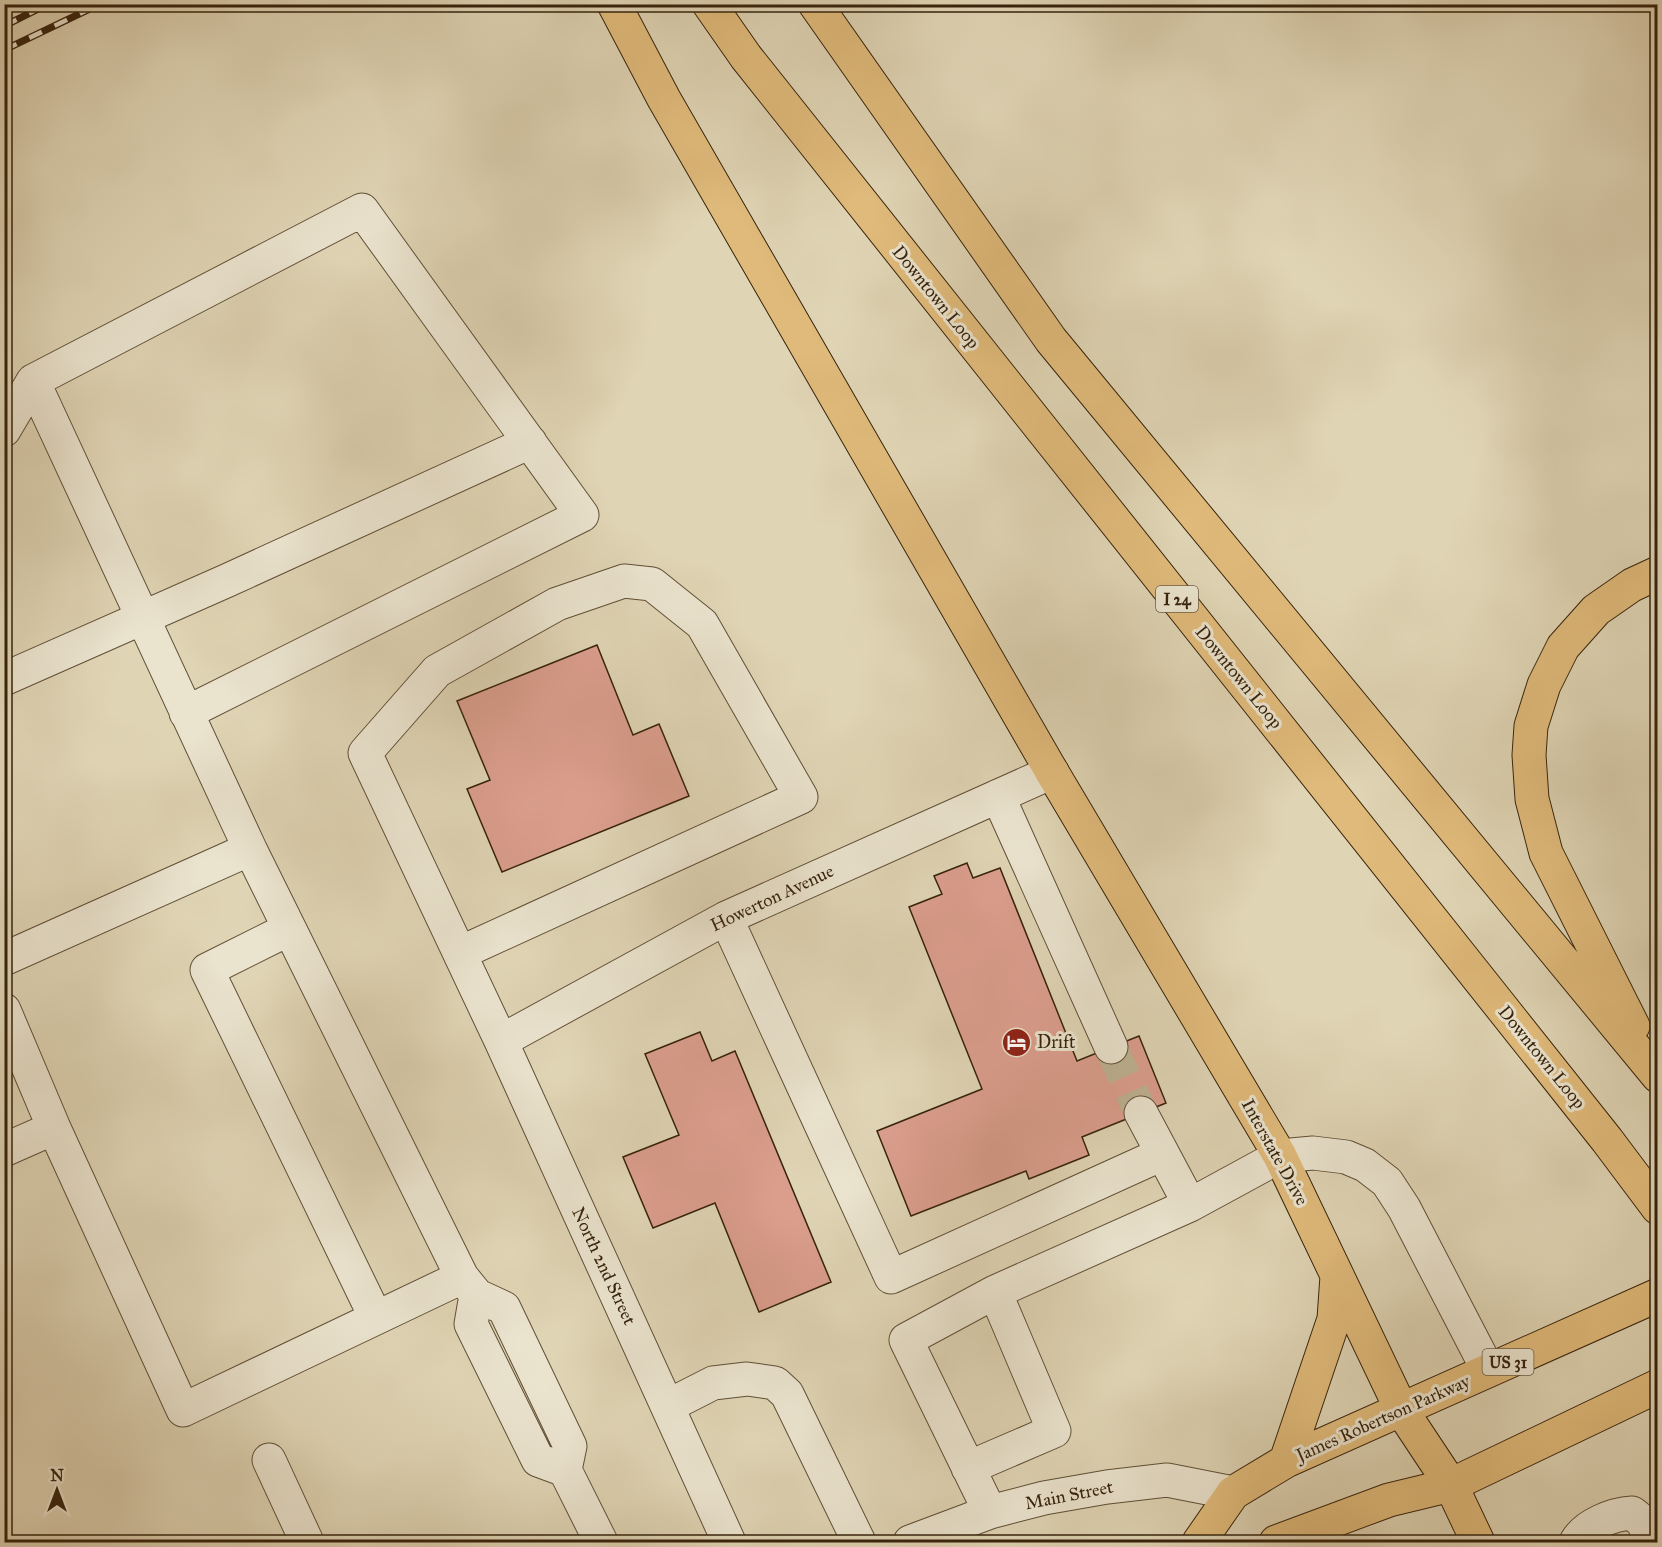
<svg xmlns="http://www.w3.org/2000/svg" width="1662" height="1547" viewBox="0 0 1662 1547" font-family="'IM FELL Great Primer',serif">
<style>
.building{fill:#db9e8d;stroke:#36230c;stroke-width:1.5}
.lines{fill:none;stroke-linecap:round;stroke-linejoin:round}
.minor-tunnel{stroke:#bdb192;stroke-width:33;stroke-dasharray:33 16;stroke-linecap:butt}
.minor-casing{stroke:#604f36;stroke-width:35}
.major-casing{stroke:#36230c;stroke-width:35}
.highway-casing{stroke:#36230c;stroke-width:35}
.minor{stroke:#eae3ce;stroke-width:33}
.major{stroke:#e0ba7a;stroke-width:33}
.highway{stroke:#e0ba7a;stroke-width:33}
.rail-casing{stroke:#36230c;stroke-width:7}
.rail{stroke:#eae3ce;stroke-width:4.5;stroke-dasharray:14;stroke-linecap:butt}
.labels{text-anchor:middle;stroke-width:6;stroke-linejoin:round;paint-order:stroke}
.shield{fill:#eae3ce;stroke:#6c5d46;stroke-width:1.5}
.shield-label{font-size:16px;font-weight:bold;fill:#36230c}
.street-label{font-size:18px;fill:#36230c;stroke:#eae3ce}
.poi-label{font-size:18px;fill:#36230c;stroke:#eae3ce;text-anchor:start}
</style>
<rect width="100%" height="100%" fill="#dfd4b4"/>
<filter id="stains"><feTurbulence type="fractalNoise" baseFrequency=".00333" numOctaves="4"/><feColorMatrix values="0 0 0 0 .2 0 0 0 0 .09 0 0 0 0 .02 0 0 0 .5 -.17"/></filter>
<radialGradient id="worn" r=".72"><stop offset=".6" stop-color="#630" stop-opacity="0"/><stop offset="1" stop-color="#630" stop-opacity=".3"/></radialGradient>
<path class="building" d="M597,645L633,735L659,724L689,796L502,872L467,789L490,780L457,701Z
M967,863L973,878L1000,868L1077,1061L1139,1036L1166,1103L1082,1137L1089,1155L1029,1179L1026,1171L911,1216L877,1131L982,1089L909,907L942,894L934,876Z
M700,1032L712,1061L735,1051L831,1282L759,1312L715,1203L653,1228L623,1157L679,1135L645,1054Z"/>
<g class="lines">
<path class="minor-tunnel" d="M1111,1047L1141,1113"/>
<defs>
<path id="minor" d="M4,430L33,381L362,210L582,515L186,713
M4,679L226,581L530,442
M998,796L1111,1047
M250,849L462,1277L475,1293
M726,918L891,1277L1162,1154
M289,929L207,970L376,1318
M460,953L801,797L702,624L652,584L624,581L557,604L437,671L365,753L501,1041L729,1542
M4,959L250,849L33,381
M4,1010L54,1128L183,1410L462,1277
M501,1041L726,918L1052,772
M1141,1113L1190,1205
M4,1150L54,1128
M668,1406L713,1383L747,1379L775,1383L787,1394L859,1542
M269,1460L307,1542
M968,1468L1054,1431L995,1292L1190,1205L1280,1156L1313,1153L1346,1157L1365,1165L1387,1182L1404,1208L1488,1370
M565,1470L538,1460L471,1324L476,1295L504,1308L570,1446L565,1470L601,1542
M990,1512L906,1340L995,1292
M910,1542L990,1512L1044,1498L1107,1487L1167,1480L1233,1493
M1576,1542C1585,1525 1613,1514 1632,1513L1642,1521L1653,1542"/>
<path id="major" d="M1052,772L1280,1156L1402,1411L1451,1485L1478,1542
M1286,1461L1334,1319L1337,1276
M1199,1542L1233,1493L1286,1461L1658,1295
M1276,1542L1389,1500L1451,1485L1658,1386"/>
<path id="highway" d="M614,4L664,99L1052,772
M709,4L746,57L1607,1140L1658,1208
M815,4L1051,340L1658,1076
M1633,1026L1546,853L1532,799L1529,755L1531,726L1544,685L1563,647L1596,610L1632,585L1658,573"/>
</defs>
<use href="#minor" class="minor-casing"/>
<use href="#major" class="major-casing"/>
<use href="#highway" class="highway-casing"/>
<use href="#minor" class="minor"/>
<use href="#major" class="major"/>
<use href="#highway" class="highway"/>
<defs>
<path id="rail" d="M4,26L48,4
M4,50L100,4"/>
</defs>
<use href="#rail" class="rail-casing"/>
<use href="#rail" class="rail"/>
</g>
<defs>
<symbol id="hotel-disc" viewBox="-11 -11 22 22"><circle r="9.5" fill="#8f2418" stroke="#eae3ce"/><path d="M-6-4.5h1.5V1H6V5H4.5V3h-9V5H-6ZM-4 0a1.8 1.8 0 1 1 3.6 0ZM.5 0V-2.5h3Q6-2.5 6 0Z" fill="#fff"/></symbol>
</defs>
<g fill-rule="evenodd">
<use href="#hotel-disc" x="1000" y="1026" width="33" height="33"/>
</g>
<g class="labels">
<g class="shield">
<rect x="1156" y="586" width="42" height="26" rx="4.5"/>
<rect x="1482.5" y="1349" width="51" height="26" rx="4.5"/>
</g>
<g class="shield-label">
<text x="1177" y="605">I 24</text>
<text x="1508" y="1368">US 31</text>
</g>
<g class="street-label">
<text transform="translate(936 297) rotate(51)" y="6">Downtown Loop</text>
<text transform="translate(1239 677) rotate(51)" y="6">Downtown Loop</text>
<text transform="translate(772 898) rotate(-25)" y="6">Howerton Avenue</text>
<text transform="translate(1542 1057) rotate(51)" y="6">Downtown Loop</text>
<text transform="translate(1275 1152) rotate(61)" y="6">Interstate Drive</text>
<text transform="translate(604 1266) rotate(65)" y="6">North 2nd Street</text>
<text transform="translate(1383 1418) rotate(-24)" y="6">James Robertson Parkway</text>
<text transform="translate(1069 1495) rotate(-11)" y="6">Main Street</text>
</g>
<g class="poi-label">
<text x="1037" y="1048">Drift</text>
</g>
</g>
<rect width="1662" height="1547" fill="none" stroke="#dfd4b4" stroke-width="24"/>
<rect x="6" y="6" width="1650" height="1535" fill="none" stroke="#36230c" stroke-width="3"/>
<rect x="12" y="12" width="1638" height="1523" fill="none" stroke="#36230c" stroke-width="1.5"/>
<g transform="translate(57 1490)" stroke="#eae3ce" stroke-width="4.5" paint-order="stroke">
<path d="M0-4.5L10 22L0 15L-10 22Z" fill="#36230c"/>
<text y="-9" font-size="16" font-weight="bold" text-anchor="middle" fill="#36230c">N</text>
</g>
<rect width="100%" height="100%" filter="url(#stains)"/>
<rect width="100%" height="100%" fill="url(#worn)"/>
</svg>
